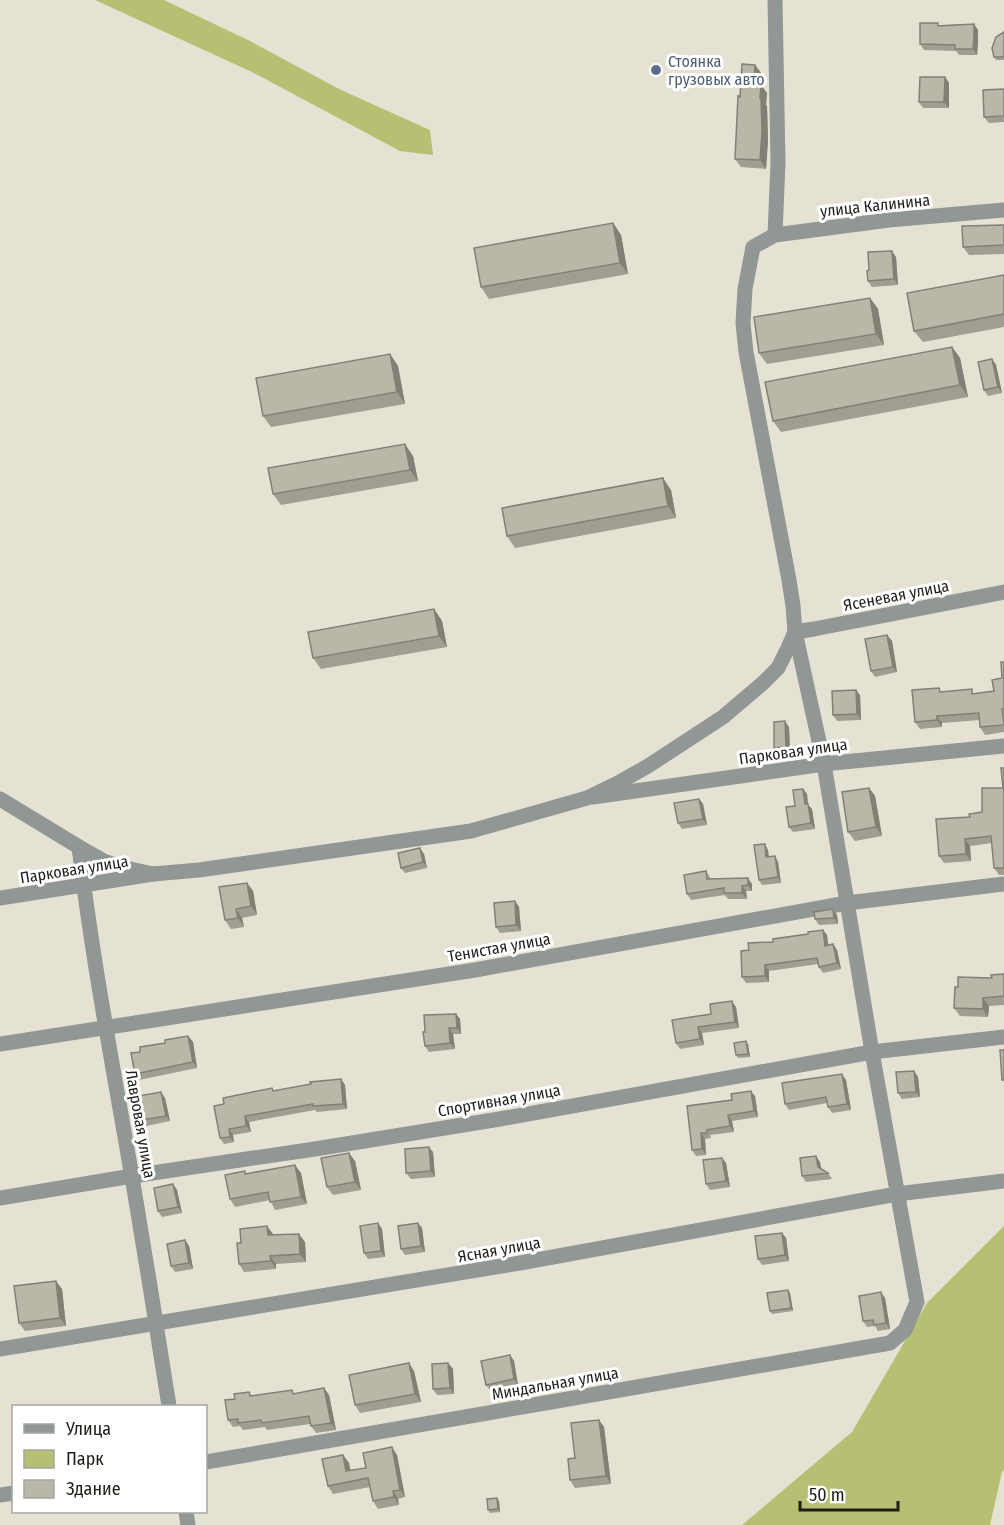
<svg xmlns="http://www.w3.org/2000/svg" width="1004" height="1525" viewBox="0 0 1004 1525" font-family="'Fira Sans Condensed',sans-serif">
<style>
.green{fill:#b7bf72}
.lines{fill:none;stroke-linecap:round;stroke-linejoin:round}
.minor{stroke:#909795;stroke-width:15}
.tertiary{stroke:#909795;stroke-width:15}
.wall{fill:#a09d91}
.shaded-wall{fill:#828076}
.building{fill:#bab7a9;stroke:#828076;stroke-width:1.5}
.service-dot{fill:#5c6f8a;stroke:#fff;stroke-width:2}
.labels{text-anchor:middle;stroke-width:6;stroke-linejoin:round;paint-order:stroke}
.service-label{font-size:16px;fill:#4e5e75;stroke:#fff;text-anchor:start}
.street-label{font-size:16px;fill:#1e1d18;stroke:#fff}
</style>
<rect width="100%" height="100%" fill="#e5e2d4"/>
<path class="green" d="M95,0H164L250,41L339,89L430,130L433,155L400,151L252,72Z
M1004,1226V1470L1002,1472L990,1525H742L852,1432L927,1303Z"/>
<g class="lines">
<path class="minor" d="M775,0L778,162L775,235
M593,797L824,764L1004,746
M79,847C92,958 113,1067 132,1177C145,1253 157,1330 169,1406
M0,898L153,874
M0,1044L475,970L847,903L1004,884
M0,1198L132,1176L315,1149L500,1119L872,1052L1004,1037
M0,1349L520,1263L897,1194L1004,1181
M206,1462C434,1424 662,1381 890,1343L905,1330L917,1302L872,1052L824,764L795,632L814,629L1004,592
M0,1495L14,1493
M186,1512L188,1525"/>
<path class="tertiary" d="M0,799L79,847L104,861L121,867L153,874L199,870L471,831L587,798L618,783L648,766L723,717L763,683L778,668L788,648L795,632L793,606L789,580L746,352L743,323L745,289L753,247L775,235L889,220L1004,210"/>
</g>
<path class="wall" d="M974,24L978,30V43L977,55H959L956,51L924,50L920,44L940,25Z
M1004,32V60H996L994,57Z
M755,65L761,73V85L767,93L766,105L767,106L768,140L766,169L741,167L735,159L740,97Z
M945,77L949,83V108H923L919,102Z
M1004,89V122L989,123L984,117Z
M613,223L621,235L628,274L489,299L481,287Z
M1004,225V254L969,255L963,247Z
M896,257L898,285L872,287L868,281L869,270Z
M1004,275V327L923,342L914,331Z
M870,298L878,309L884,345L767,364L759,353Z
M952,347L960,358L968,397L781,432L773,421Z
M390,354L398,366L405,404L271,427L263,416Z
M992,359L996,365L1002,393L988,396L984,390Z
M413,456L418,481L281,505L273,494Z
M671,490L676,518L515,548L507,536Z
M434,609L442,621L447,647L321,669L313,658Z
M887,635L892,641L897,672L875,677L871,671Z
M1004,662V732L985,735L980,727V720L942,723V727L920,729L915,722L942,691L974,694L994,691L1002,678Z
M860,695L861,720L837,721L833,715Z
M789,727L790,753H778L774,748Z
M1004,768V875H999L994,868L992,843L970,846L971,861L944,863L939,856L970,817L982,812L1003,788Z
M869,788L875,796L882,836L855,841L848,832Z
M803,789L807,794L808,805L812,809L815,829L793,832L789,827L795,806Z
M699,799L703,804L707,825L682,829L678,823Z
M768,850L769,857L775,856L778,862L781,883L762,885L759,880Z
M424,854L427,868L405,873L401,868Z
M706,871L711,879L752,884V891H746L747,899H728L725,895L691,900L687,894Z
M247,883L253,891L257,915L242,918L244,927L231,929L225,920Z
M515,901L519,907L521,931L500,933L496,927Z
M837,915L838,924L819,925L815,919Z
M823,930L827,935L828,945L833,944L837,950L841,969L823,973L819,967L818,964L769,971V982L746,983L742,977L749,950L773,942Z
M1004,974V1005L989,1006L988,1017L960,1016L954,1008L958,987Z
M736,1007L739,1028L702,1033L704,1045L680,1049L676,1043L711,1014Z
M456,1014L460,1019L461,1034H453L455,1049L429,1052L425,1046Z
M188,1036L193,1042L197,1068L139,1080L135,1074L140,1052L165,1043Z
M748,1044L750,1057L738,1058L736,1055Z
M914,1071L918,1077L920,1097L902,1099L898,1093Z
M341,1079L345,1085L347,1109L317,1112L315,1110L249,1122L251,1132L233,1135L234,1142L224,1144L220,1138L224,1104L274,1091Z
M846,1080L851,1110L832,1113L828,1107L827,1103L789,1110L785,1104Z
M755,1096L758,1117L732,1121L734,1132L710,1135L711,1138L705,1139L706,1155L696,1156L692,1150L687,1106Z
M165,1098L170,1121L146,1126L142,1120Z
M433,1152L435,1177L411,1179L406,1173Z
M722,1158L726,1163L730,1187L710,1190L706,1184Z
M355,1161L361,1190L333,1195L327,1187Z
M820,1162L821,1169L828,1173L832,1179L806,1182L802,1176Z
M301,1173L307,1204L275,1210L270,1200L235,1207L230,1199L247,1174Z
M173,1184L177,1190L182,1213L162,1217L158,1211Z
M378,1223L382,1229L385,1257L368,1259L364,1253Z
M418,1223L422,1228L425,1252L405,1255L401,1249Z
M782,1233L786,1238L789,1261L762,1265L758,1259Z
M273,1234V1235L305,1242L306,1262L276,1264V1269L244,1272L239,1264L241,1243Z
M185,1240L189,1246L193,1269L175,1272L171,1266Z
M62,1289L66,1326L25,1331L19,1323Z
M790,1293L793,1311L772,1314L770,1311Z
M885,1298L890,1329L878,1331L875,1326L867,1327L863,1321Z
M510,1355L514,1361L518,1385L490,1390L486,1385Z
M448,1363L453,1369L454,1394L437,1395L433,1389Z
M414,1371L421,1402L360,1413L355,1405Z
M324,1388L329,1395L336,1430L316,1433L311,1426L310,1424L267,1430L265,1427L243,1430L240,1426L233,1427L228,1420L235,1399L249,1392L252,1396L295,1394Z
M599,1420L604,1427L611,1484L575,1488L570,1480L575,1458Z
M343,1455L349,1463L350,1471L366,1468L397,1455L405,1497L398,1499L399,1505L378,1509L373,1501L370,1487L333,1494L328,1486Z
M497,1498L499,1501L500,1512L490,1513L488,1510Z"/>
<path class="shaded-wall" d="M974,24L978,30V43L977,55L973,49Z
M755,65L761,73L760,93L754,84Z
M945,77L949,83V108L944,102Z
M761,85L767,93L766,105L767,106L768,140L766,169L760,160Z
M613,223L621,235L628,274L620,263Z
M892,251L896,257L898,285L894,279Z
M870,298L878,309L884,345L876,334Z
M952,347L960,358L968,397L960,385Z
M390,354L398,366L405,404L397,392Z
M992,359L996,365L1002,393L998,387Z
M405,444L413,456L418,481L410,470Z
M663,478L671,490L676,518L668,506Z
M434,609L442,621L447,647L439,636Z
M887,635L892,641L897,672L893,667Z
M856,690L860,695L861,720L857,714Z
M937,716L942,723V727L937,720Z
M785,721L789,727L790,753L786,747Z
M869,788L875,796L882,836L876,827Z
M803,789L807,794L808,805L812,809L815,829L811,823L805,804Z
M699,799L703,804L707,825L703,819Z
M965,839L970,846L971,861L966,854Z
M765,844L768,850L769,863L766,857Z
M420,848L424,854L427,868L423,862Z
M775,856L778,862L781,883L778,877Z
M748,878L752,884V891L748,885Z
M247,883L253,891L257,915L251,906Z
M742,886L746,891L747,899L742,893Z
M515,901L519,907L521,931L516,925Z
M236,909L242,918L244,927L238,918Z
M833,909L837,915L838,924L834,918Z
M823,930L827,935L829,952L825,946Z
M833,944L837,950L841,969L837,963Z
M765,965L769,971V982L765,976Z
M983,998L989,1006L988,1017L983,1009Z
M732,1001L736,1007L739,1028L735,1022Z
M456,1014L460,1019L461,1034L457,1028Z
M698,1027L702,1033L704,1045L700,1039Z
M449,1028L453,1034L455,1049L450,1043Z
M188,1036L193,1042L197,1068L193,1062Z
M746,1041L748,1044L750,1057L748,1054Z
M914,1071L918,1077L920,1097L916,1092Z
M842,1074L846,1080L851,1110L847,1104Z
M341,1079L345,1085L347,1109L343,1104Z
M751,1091L755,1096L758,1117L754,1111Z
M161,1092L165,1098L170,1121L166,1116Z
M728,1115L732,1121L734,1132L730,1126Z
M245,1116L249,1122L251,1132L246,1126Z
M229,1129L233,1135L234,1142L230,1137Z
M701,1133L705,1139L706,1155L702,1149Z
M429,1147L433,1152L435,1177L431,1171Z
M349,1153L355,1161L361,1190L355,1182Z
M816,1156L820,1162L822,1172L818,1167Z
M722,1158L726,1163L730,1187L726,1181Z
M295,1165L301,1173L307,1204L301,1197Z
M173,1184L177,1190L182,1213L178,1207Z
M378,1223L382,1229L385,1257L381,1251Z
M418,1223L422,1228L425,1252L421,1246Z
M267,1226L273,1234L274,1243L268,1235Z
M782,1233L786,1238L789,1261L785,1255Z
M299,1234L305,1242L306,1262L300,1254Z
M185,1240L189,1246L193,1269L189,1263Z
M270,1256L276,1264V1269L271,1261Z
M56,1281L62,1289L66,1326L60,1318Z
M788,1290L790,1293L793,1311L791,1308Z
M881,1292L885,1298L890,1329L886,1323Z
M510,1355L514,1361L518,1385L514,1379Z
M409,1363L414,1371L421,1402L415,1394Z
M448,1363L453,1369L454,1394L450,1388Z
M324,1388L329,1395L336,1430L331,1423Z
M599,1420L604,1427L611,1484L606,1476Z
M392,1447L397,1455L405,1497L400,1490Z
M343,1455L349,1463L352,1479L346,1471Z
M393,1491L398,1499L399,1505L394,1497Z
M497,1498L499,1501L500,1512L498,1509Z"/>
<path class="building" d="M920,23H938V26L974,24V37L973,49H955V45L920,44Z
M1004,32V57H994L992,48L996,37Z
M742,64L755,65L754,84L761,85L760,98H761L762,132L760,160L735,159L738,96L740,97Z
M920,77H945L944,102H919Z
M1004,89V116L984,117L983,90Z
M613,223L620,263L481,287L474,248Z
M1004,225V245L963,247L962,226Z
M892,251L894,279L868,281L867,271L869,270L868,252Z
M1004,275V314L914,331L907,293Z
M870,298L876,334L759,353L754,317Z
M952,347L960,385L773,421L765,382Z
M390,354L397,392L263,416L256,378Z
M992,359L998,387L984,390L978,362Z
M405,444L410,470L273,494L268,468Z
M663,478L668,506L507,536L502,508Z
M434,609L439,636L313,658L308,632Z
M887,635L893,667L871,671L865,639Z
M1001,662H1004V709H1002L1004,725L980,727L979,713L937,716V720L915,722L912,690L939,688L940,692L972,689V694L994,691L992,680L1002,678Z
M856,690L857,714L833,715L832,691Z
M785,721L786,747L774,748V722Z
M1001,768H1004V868H994L991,836L965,839L966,854L939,856L936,819L970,817L969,814L982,812V788H1003Z
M869,788L876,827L848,832L842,792Z
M803,789L805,804H808L811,823L789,827L786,807L795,806L793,790Z
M699,799L703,819L678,823L674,803Z
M765,844L766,857L775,856L778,877L759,880L754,845Z
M420,848L423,862L401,868L398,853Z
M706,871L707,879L748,878V885L742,886V893H724V888L687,894L684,875Z
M247,883L251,906L236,909L238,918L225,920L219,887Z
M515,901L516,925L496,927L494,903Z
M833,909L834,918L815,919L814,912Z
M823,930L825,946L833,944L837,963L819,967L817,958L765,965V976L742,977L741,951L749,950L748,943L773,942V939L808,934V932Z
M1004,974V996L983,998V1009L954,1008L955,987H958V977L992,978L991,975Z
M732,1001L735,1022L698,1027L700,1039L676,1043L672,1020L711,1014L710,1004Z
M456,1014L457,1028H449L450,1043L425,1046L423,1032H425L424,1015Z
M188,1036L193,1062L135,1074L131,1053L140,1052V1047L165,1043V1040Z
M746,1041L748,1054L736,1055L734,1043Z
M1000,1050H1004V1080H1002Z
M914,1071L916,1092L898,1093L896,1072Z
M842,1074L847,1104L828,1107L826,1097L785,1104L782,1083Z
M341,1079L343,1104L313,1106V1104L245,1116L246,1126L229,1129L230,1137L220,1138L214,1106L224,1104L223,1098L272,1088L273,1091L311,1084L310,1082Z
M751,1091L754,1111L728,1115L730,1126L707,1130V1133H701L702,1149L692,1150L687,1106L732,1100L731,1094Z
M161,1092L166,1116L142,1120L138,1096Z
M429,1147L431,1171L406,1173L405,1149Z
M349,1153L355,1182L327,1187L321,1158Z
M816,1156L818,1167L828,1173L802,1176L800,1158Z
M722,1158L726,1181L706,1184L703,1160Z
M295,1165L301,1197L270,1202L268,1192L230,1199L225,1175L245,1171V1174Z
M173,1184L178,1207L158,1211L154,1188Z
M378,1223L381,1251L364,1253L360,1226Z
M418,1223L421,1246L401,1249L398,1226Z
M267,1226L268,1235L299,1234L300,1254L270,1256L271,1261L239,1264L237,1243H241L240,1229Z
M782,1233L785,1255L758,1259L755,1236Z
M185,1240L189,1263L171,1266L167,1244Z
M56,1281L60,1318L19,1323L14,1286Z
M788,1290L791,1308L770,1311L767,1293Z
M881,1292L886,1323L874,1325L873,1320L863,1321L859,1296Z
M510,1355L514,1379L486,1385L481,1361Z
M409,1363L415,1394L355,1405L349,1375Z
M448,1363L450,1388L433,1389L432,1364Z
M324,1388L331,1423L311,1426L309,1416L262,1423L261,1420L238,1423V1419L228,1420L225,1400L235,1399L234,1394L249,1392L250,1396L292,1390L293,1394Z
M599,1420L606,1476L570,1480L568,1459L575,1458L571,1423Z
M392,1447L400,1490L393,1491L394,1497L373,1501L368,1478L328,1486L322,1459L343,1455L346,1471L366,1468L363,1453Z
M497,1498L498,1509L488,1510L487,1499Z"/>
<circle class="service-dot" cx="656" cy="70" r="6"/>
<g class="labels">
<g class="service-label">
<text x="668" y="67">Стоянка<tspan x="668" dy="18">грузовых авто</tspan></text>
</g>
<g class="street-label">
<text transform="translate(875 205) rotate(-6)" y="6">улица Калинина</text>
<text transform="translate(896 595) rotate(-11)" y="6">Ясеневая улица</text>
<text transform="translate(793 751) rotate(-8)" y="6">Парковая улица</text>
<text transform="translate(74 869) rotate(-9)" y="6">Парковая улица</text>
<text transform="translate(499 947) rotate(-10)" y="6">Тенистая улица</text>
<text transform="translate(499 1100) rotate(-10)" y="6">Спортивная улица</text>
<text transform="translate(141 1124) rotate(80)" y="6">Лавровая улица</text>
<text transform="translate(499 1249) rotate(-10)" y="6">Ясная улица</text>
<text transform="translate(555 1383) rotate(-10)" y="6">Миндальная улица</text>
</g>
</g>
<rect x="12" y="1405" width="195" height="108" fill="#ffffff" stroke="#a5a5a3" stroke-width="1.5"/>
<rect x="24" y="1424" width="30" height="9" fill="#909795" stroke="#a5a5a3" stroke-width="1.5"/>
<text x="66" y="1435" font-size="18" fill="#1e1d18">Улица</text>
<rect x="24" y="1450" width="30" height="18" fill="#b7bf72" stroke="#a5a5a3" stroke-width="1.5"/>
<text x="66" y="1465" font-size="18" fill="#1e1d18">Парк</text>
<rect x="24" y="1480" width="30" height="18" fill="#bab7a9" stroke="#a5a5a3" stroke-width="1.5"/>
<text x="66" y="1495" font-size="18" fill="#1e1d18">Здание</text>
<path d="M800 1501v9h98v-9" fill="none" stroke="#1e1d18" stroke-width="3"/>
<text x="809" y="1501" font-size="18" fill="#1e1d18" stroke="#ffffff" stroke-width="4.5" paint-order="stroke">50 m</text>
</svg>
